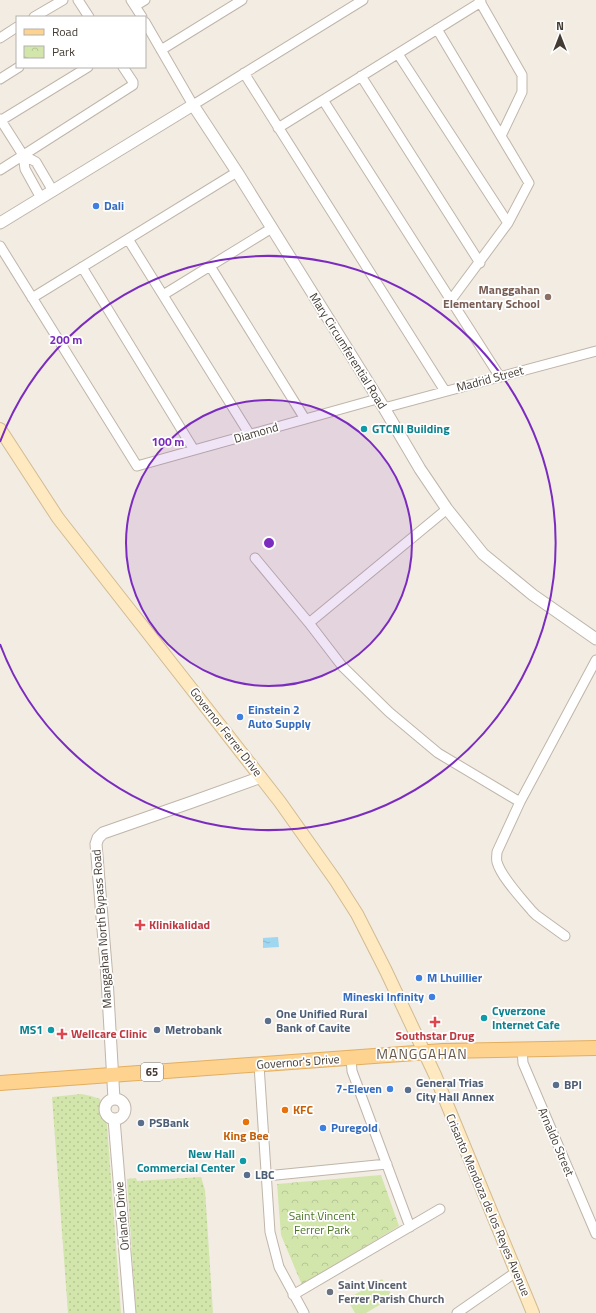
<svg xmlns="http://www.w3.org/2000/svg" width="596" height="1313" viewBox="0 0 596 1313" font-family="'Titillium Web',sans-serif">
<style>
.grass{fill:url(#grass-dots)}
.park{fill:url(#park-crowns)}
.pitch{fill:#d2e6ab}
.water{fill:url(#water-ripples)}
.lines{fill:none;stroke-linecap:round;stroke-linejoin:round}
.minor-casing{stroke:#c0b5a9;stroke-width:11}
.tertiary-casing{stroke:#c0b5a9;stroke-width:13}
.secondary-casing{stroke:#d2bb92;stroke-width:14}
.primary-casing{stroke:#e3ae60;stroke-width:16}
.minor{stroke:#fff;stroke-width:9}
.tertiary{stroke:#fff;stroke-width:11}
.secondary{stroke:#fee9c0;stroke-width:12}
.primary{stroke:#fed38f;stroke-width:14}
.ring{fill:none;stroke:#7b2cbf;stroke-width:2}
.shop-dot{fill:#3f7fe0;stroke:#fff;stroke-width:1.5}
.education-dot{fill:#8d6e63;stroke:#fff;stroke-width:1.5}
.culture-dot{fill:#0f9aa8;stroke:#fff;stroke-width:1.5}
.health-dot{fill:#e0444e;stroke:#fff;stroke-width:1.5}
.service-dot{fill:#5c6f8a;stroke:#fff;stroke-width:1.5}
.food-dot{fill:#e8710a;stroke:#fff;stroke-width:1.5}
.worship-dot{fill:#6b7280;stroke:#fff;stroke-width:1.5}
.labels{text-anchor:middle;stroke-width:3.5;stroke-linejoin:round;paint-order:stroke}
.shield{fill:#fff;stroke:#7b7670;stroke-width:1}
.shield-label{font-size:11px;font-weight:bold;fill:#433b33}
.shop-label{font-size:12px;font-weight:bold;fill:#366cbe;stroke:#fff;text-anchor:start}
.education-label{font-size:12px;font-weight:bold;fill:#785e54;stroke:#fff;text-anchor:end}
.street-label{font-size:12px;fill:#433b33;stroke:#fff}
.culture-label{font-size:12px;font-weight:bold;fill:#0d838f;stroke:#fff;text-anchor:start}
.health-label{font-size:12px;font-weight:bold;fill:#be3a42;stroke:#fff;text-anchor:start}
.service-label{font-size:12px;font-weight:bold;fill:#4e5e75;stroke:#fff;text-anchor:start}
.food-label{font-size:12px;font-weight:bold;fill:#c56008;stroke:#fff;text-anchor:start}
.park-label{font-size:12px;fill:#4c7427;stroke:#fff}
.worship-label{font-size:12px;font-weight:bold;fill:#5b616d;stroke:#fff;text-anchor:start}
.quarter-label{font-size:14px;letter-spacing:1px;fill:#66584b;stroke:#fff}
.centre{fill:#7b2cbf;stroke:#fff;stroke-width:2}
.ring-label{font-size:12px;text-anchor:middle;font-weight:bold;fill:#7b2cbf;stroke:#fff;stroke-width:3.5;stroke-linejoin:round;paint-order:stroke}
</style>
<defs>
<pattern id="grass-dots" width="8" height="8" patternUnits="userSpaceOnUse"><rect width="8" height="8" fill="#d2e6ab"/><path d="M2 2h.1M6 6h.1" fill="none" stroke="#b6c694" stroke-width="1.8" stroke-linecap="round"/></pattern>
<pattern id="park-crowns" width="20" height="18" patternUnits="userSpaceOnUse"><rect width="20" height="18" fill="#d2e6ab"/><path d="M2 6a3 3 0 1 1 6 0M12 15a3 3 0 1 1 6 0" fill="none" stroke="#b6c694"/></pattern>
<pattern id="water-ripples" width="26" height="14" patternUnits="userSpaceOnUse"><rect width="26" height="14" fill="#9ed7ef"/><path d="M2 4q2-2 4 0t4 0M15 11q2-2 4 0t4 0" fill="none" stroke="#89b9cd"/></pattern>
</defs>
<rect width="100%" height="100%" fill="#f2ece3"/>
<path class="grass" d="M81,1094L91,1096L100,1099L107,1125L121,1313H68L52,1097Z
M201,1177L205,1190L213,1313H136L127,1179L136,1178L137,1181Z"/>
<path class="park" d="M381,1175L399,1226L302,1285L281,1235L277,1184Z"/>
<path class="pitch" d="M382,1279L393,1297L366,1313H355L347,1299Z"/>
<path class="water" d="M278,937L279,947L263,948V938Z"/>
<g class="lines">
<defs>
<path id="minor" d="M78,0L89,17
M131,0L142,17
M479,0L522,75V92L501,136
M135,6L145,0
M34,17L63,0
M145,22L193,105L363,0
M437,29L529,183L508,223L451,300
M0,38L17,27
M161,50L242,0
M398,54L508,223
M244,73L445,391
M361,76L480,263
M0,79L19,67
M323,100L500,377
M0,119L23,155L25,169L41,198
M0,121L88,67
M278,128L481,2
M23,155L36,162L53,191
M0,170L133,85V82L123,67
M128,239L250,435
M0,246L137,466L377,399
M210,266L305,419
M82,267L194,450
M163,295L272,228
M32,298L237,172
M384,408L596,351
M255,558L309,623L342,666L389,712L438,753L520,802
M309,623L447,509
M565,936L536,915L532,911C522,899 501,877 497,862C496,859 497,855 497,852L520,802L596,660
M522,1049L523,1063L596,1234
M351,1058L352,1071L410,1227
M259,1065L270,1232L279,1267L304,1313
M266,1176L387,1164
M293,1295L440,1209
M457,1313L516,1272"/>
<path id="tertiary" d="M0,223L193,105L237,172L384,408L420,469L447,509L483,554L533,595L596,639
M114,1099L107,978L96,844L98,838L103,833L192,802L261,777
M105 1109a10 10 0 1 1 20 0a10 10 0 1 1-20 0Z
M114,1119L130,1313"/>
<path id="secondary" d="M0,429L58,518L280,802L336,881L357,914L386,971L435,1075L533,1313"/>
<path id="primary" d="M0,1083L443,1051L596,1048"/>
</defs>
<use href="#minor" class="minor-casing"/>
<use href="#tertiary" class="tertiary-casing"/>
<use href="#secondary" class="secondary-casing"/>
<use href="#primary" class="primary-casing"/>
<use href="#minor" class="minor"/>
<use href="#tertiary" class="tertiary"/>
<use href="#secondary" class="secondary"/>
<use href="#primary" class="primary"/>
</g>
<circle cx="269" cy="543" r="143" fill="#7b2cbf" fill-opacity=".12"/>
<g class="ring">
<circle cx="269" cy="543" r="143"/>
<path d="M0 442A287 287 0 1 1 0 644"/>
</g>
<g class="shop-dot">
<circle cx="96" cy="206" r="4"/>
<circle cx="240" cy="717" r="4"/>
<circle cx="419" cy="978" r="4"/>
<circle cx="432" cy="997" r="4"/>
<circle cx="390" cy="1089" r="4"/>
<circle cx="323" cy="1128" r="4"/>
</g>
<circle class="education-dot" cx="548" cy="297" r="4"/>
<g class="culture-dot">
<circle cx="364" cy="429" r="4"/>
<circle cx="484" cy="1018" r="4"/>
<circle cx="51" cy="1030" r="4"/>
<circle cx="243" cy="1161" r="4"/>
</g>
<g class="health-dot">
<path d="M138 919h4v4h4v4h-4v4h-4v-4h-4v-4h4z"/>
<path d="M433 1016h4v4h4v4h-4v4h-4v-4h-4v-4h4z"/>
<path d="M60 1028h4v4h4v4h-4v4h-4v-4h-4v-4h4z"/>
</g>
<g class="service-dot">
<circle cx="268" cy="1021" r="4"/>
<circle cx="157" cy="1030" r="4"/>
<circle cx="556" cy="1085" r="4"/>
<circle cx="408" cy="1090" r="4"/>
<circle cx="141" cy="1123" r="4"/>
<circle cx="247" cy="1175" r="4"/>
</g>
<g class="food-dot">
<circle cx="285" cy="1110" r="4"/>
<circle cx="246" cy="1122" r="4"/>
</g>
<circle class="worship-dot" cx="330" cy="1292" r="4"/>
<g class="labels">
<rect class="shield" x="141" y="1063" width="22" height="18" rx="3"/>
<g class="shield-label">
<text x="152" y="1076">65</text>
</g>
<g class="shop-label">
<text x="104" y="210">Dali</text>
<text x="248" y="714">Einstein 2<tspan x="248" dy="14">Auto Supply</tspan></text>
<text x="427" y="982">M Lhuillier</text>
<text x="424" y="1001" text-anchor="end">Mineski Infinity</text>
<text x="382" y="1093" text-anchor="end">7-Eleven</text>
<text x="331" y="1132">Puregold</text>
</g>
<g class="education-label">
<text x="540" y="294">Manggahan<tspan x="540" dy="14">Elementary School</tspan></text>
</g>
<g class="street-label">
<text transform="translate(348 351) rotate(58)" y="4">Mary Circumferential Road</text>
<text transform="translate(490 379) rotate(-15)" y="4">Madrid Street</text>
<text transform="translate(256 433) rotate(-16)" y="4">Diamond</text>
<text transform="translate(226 732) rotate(52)" y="4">Governor Ferrer Drive</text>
<text transform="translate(102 929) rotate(-94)" y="4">Manggahan North Bypass Road</text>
<text transform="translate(298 1062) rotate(-4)" y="4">Governor's Drive</text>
<text transform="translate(556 1142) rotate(67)" y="4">Arnaldo Street</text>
<text transform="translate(488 1205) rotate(67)" y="4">Crisanto Mendoza de los Reyes Avenue</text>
<text transform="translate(122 1216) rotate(-95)" y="4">Orlando Drive</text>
</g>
<g class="culture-label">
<text x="372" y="433">GTCNI Building</text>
<text x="492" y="1015">Cyverzone<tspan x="492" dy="14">Internet Cafe</tspan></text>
<text x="43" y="1034" text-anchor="end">MS1</text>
<text x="235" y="1158" text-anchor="end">New Hall<tspan x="235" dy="14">Commercial Center</tspan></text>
</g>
<g class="health-label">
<text x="149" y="929">Klinikalidad</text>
<text x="71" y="1038">Wellcare Clinic</text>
<text x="435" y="1040" text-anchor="middle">Southstar Drug</text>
</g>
<g class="service-label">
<text x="276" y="1018">One Unified Rural<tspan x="276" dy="14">Bank of Cavite</tspan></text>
<text x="165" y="1034">Metrobank</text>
<text x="416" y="1087">General Trias<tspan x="416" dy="14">City Hall Annex</tspan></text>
<text x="564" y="1089">BPI</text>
<text x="149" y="1127">PSBank</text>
<text x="255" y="1179">LBC</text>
</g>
<g class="food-label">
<text x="293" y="1114">KFC</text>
<text x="246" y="1140" text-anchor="middle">King Bee</text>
</g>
<g class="park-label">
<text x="322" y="1220">Saint Vincent<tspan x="322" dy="14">Ferrer Park</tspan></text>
</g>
<g class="worship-label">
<text x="338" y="1289">Saint Vincent<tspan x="338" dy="14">Ferrer Parish Church</tspan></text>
</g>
<g class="quarter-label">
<text x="422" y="1059">MANGGAHAN</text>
</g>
</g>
<circle cx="269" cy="543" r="6" class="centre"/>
<g class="ring-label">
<text x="66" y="344">200 m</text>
<text x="168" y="446">100 m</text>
</g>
<rect x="16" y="16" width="130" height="52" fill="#ffffff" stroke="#b4b1ad"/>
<rect x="24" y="29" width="20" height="6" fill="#fed38f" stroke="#b4b1ad"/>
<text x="52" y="36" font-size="12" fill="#433b33">Road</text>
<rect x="24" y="46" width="20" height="12" fill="url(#park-crowns)" stroke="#b4b1ad"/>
<text x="52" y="56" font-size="12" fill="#433b33">Park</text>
<g transform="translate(560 36)" stroke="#ffffff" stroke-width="3" paint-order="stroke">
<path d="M0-3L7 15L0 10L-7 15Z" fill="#433b33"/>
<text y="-6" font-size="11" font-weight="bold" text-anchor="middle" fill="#433b33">N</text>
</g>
</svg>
